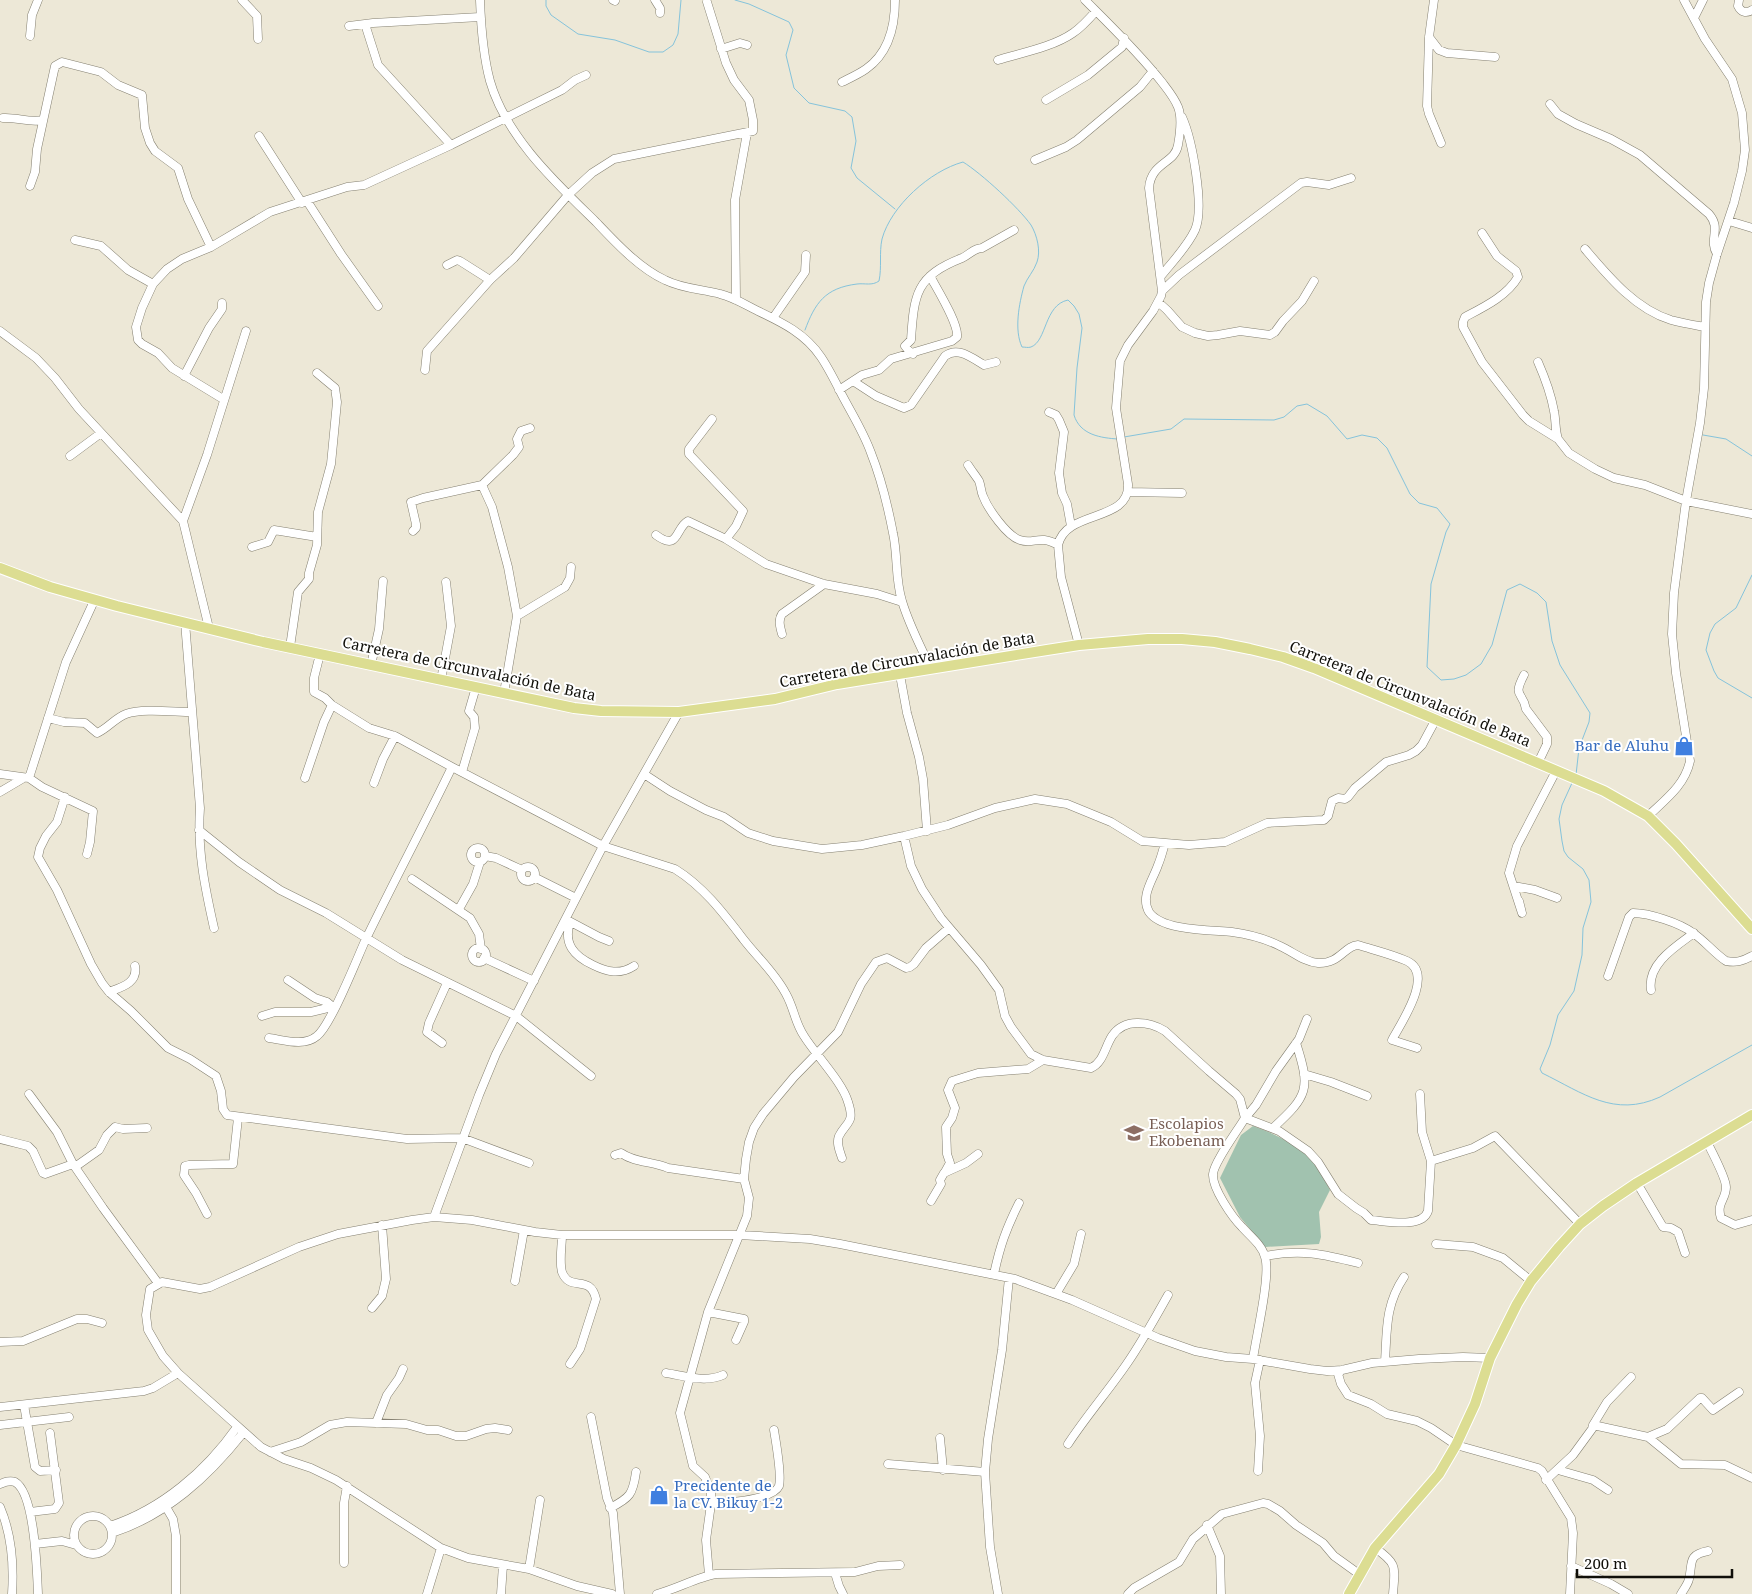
<svg xmlns="http://www.w3.org/2000/svg" width="1752" height="1594" viewBox="0 0 1752 1594" font-family="'Noto Serif',serif">
<style>
.green{fill:#a1c2af}
.lines{fill:none;stroke-linecap:round;stroke-linejoin:round}
.stream{stroke:#85c3db;stroke-width:1}
.minor-casing{stroke:#858071;stroke-width:9}
.major-casing{stroke:#fff;stroke-width:12}
.minor{stroke:#fff;stroke-width:8}
.major{stroke:#dcdd92;stroke-width:10}
.labels{text-anchor:middle;stroke-width:4;stroke-linejoin:round;paint-order:stroke}
.street-label{font-size:15px;fill:#100f09;stroke:#fff}
.shop-label{font-size:15px;fill:#366cbe;stroke:#fff;text-anchor:end}
.education-label{font-size:15px;fill:#785e54;stroke:#fff;text-anchor:start}
</style>
<rect width="100%" height="100%" fill="#ede8d7"/>
<path class="green" d="M1253,1126C1276,1134 1304,1148 1319,1168C1323,1175 1326,1183 1330,1190L1319,1212L1321,1237L1319,1244L1265,1247L1240,1217L1220,1178L1241,1135Z"/>
<g class="lines">
<path class="stream" d="M546,0V6L551,15L578,34L615,40L649,52H663L673,45L678,34L681,0
M735,0L749,4L789,22L793,30L786,55L794,88L809,103L845,111L852,117L856,141L851,168L857,178L895,209
M805,330C815,303 825,288 857,284C865,283 872,286 879,281C882,267 879,253 882,239C891,206 930,171 963,162C981,173 1019,208 1031,225C1037,235 1041,251 1037,262C1034,271 1027,278 1024,286C1019,304 1014,330 1022,347C1025,347 1028,348 1031,347C1047,341 1044,305 1068,300L1074,306L1079,314L1082,328L1077,368L1074,415C1080,435 1101,438 1118,439
M1703,435L1726,439L1752,456
M1124,437L1171,429L1184,419L1274,420L1284,417L1297,406L1307,404L1327,416L1347,439L1362,435L1377,438L1387,448L1410,494L1419,503L1437,508L1450,524L1446,532L1431,584L1427,667L1441,680L1454,679L1466,675L1481,664L1492,645L1507,590L1520,584L1537,593L1546,602L1552,641L1560,665L1590,713L1589,722L1579,748L1576,775
M1752,575L1736,608L1715,624L1710,633L1706,650L1714,671L1718,678L1752,698
M1572,783L1562,805L1559,819L1562,841L1564,851L1568,857L1583,869L1589,880L1591,902L1583,928L1582,955L1574,991L1558,1015L1550,1045L1540,1069L1542,1073C1583,1093 1614,1118 1660,1097L1752,1045"/>
<defs>
<path id="minor" d="M242,0L257,16L258,39
M480,0C481,27 483,55 490,81C506,137 556,183 596,222C616,243 639,268 665,280C683,289 702,289 720,294C733,297 744,304 756,310C781,322 805,333 821,357C829,369 836,383 842,395C852,414 864,433 871,453C881,478 888,507 893,533C898,556 895,579 902,601C909,625 921,647 931,669
M613,0L615,1
M655,0L660,8V13
M1434,0L1429,37L1427,106L1429,114L1441,143
M1739,0L1738,6C1741,12 1746,14 1752,10
M1694,18L1703,0
M365,24L378,65L451,145
M349,26L373,23L480,17
M30,36L32,15L38,0
M1429,37L1439,50L1447,53L1495,57
M721,49L740,43L747,45
M998,60C1021,53 1053,47 1073,33C1082,27 1089,19 1096,11
M842,82C850,78 859,74 866,69C889,53 895,26 895,0
M1046,100L1088,75L1122,47L1124,38
M1550,104L1558,114L1576,124L1611,139L1640,155L1709,214C1722,229 1708,239 1717,254
M3,118C17,117 29,123 43,120
M259,136L302,203
M1035,160L1066,147L1077,140L1140,87L1153,71
M30,186L35,172L37,149L55,66L62,62L101,72L118,85L142,95L145,128L150,143L155,151L178,168L188,199L211,247
M307,201L341,254L378,306
M1729,221L1752,228
M1482,233L1497,256L1516,271L1518,277C1507,296 1484,307 1465,317L1463,322V327L1482,362L1523,415L1529,421L1558,439L1569,453L1595,469L1614,478L1645,485L1686,501L1752,514
M75,240L101,246L128,270L153,284
M1585,249C1608,276 1635,309 1671,320C1682,323 1694,325 1705,327
M447,265L457,260L460,261L490,280
M1161,276C1173,261 1187,247 1195,230C1205,208 1192,139 1182,117
M1162,291L1179,275L1301,183L1307,182L1329,185L1351,178
M736,300L735,200L747,133
M1158,302L1167,310L1182,327L1195,333L1208,336L1218,335L1240,331L1270,335L1275,332L1283,321L1302,301L1314,281
M773,318L805,272L806,255
M0,331L36,358L55,378L79,409L183,521
M913,354L909,351L905,346L911,340C914,294 916,276 962,258C969,255 974,248 982,248L1014,230
M1538,362C1545,378 1551,394 1554,411C1556,421 1555,430 1558,439
M425,370L427,351L490,280L514,258L568,195L592,173L614,159L753,131V120L749,100L734,80L726,63L707,2
M184,376L209,328L222,309V303
M853,381L876,396L904,408L911,405L945,356C958,346 972,358 984,365L996,362
M839,390L862,375L879,370L891,359L952,341L957,337C959,324 937,289 930,276
M223,399L172,368L158,353L142,344L138,340L136,327L142,308L153,284L167,269L182,259L211,247L270,212L347,187L364,185L451,145L562,90L575,80L586,75
M1049,412L1056,415L1059,420L1064,432L1059,473L1062,493L1067,504L1071,526
M712,419L689,449V454L743,511L736,526L726,539
M70,456L101,433
M968,465C971,470 976,476 979,481C981,486 981,492 983,496C988,509 1007,536 1020,540C1034,545 1039,534 1058,545
M482,485L492,507L508,567L517,616L504,693
M1128,492L1182,493
M413,531L416,528V524L411,502L423,498L482,485L513,455L519,447L517,439L521,431L530,428
M656,535C679,552 675,528 688,521L726,539L766,564L824,584L877,594L902,602
M252,547L268,542L274,530L317,537
M517,616L565,587L570,578L571,567
M185,622L200,808C197,850 205,888 214,928
M209,628L183,521L207,455L246,331
M782,634C780,627 778,620 782,614L824,584
M1079,645L1061,577L1058,545C1066,509 1130,523 1128,484L1116,408L1120,361L1128,345L1153,311L1161,296L1162,291L1149,188C1151,162 1175,164 1178,145C1180,134 1182,117 1178,107C1174,97 1167,89 1161,81C1138,52 1111,26 1085,0
M290,647L298,592L309,579V573L317,545L318,512L331,464L337,402L335,388L317,373
M320,654L314,678V692L325,698L332,705L369,728L395,736L452,767L603,846L675,869C704,887 724,914 744,940C758,958 775,973 786,994C794,1008 795,1023 804,1036C815,1054 843,1083 848,1102C855,1123 847,1121 839,1136C836,1143 840,1152 842,1158
M371,665L379,629L383,581
M900,675L907,713L919,757L923,779L927,831
M1524,675C1512,698 1523,691 1526,709L1547,737V744L1538,763
M441,680L451,626L446,582
M48,718L64,722L85,723L97,733C107,729 115,718 126,714C142,708 174,712 192,712
M462,772L475,728L474,717L469,711L476,687
M0,774L29,778L42,787L93,811L90,842L87,854
M644,774L670,791L706,810L724,817L748,833L773,841L822,849L862,845L904,836L948,825L995,808L1035,799L1067,804L1111,822L1142,841L1189,845L1225,842L1267,823L1324,820L1328,816L1332,801L1338,798L1345,799L1348,797L1355,788L1386,762L1409,755L1416,751L1422,745L1436,719
M29,778L66,662L94,601
M305,778L324,722L332,705
M374,783L383,759L395,736
M0,792L22,779
M65,797L57,822L46,836L40,848L38,857L57,890L91,964L102,983L109,992L131,1011L168,1048L190,1059L216,1076L221,1091L223,1109L227,1115L407,1139L462,1138L529,1163
M1648,816C1666,799 1685,785 1690,761L1676,673L1672,634L1674,593L1686,501L1700,423L1704,388L1706,302L1709,283L1717,254L1734,203L1742,171L1745,150L1742,113L1732,79L1705,39L1684,0
M199,830L239,862L280,890L326,913L402,960L516,1016L591,1076
M904,836L911,866L922,889L941,918L981,965L999,990L1005,1016L1011,1027L1031,1054L1043,1060L1091,1068C1103,1063 1105,1047 1112,1036C1124,1018 1149,1021 1165,1031L1209,1071L1236,1094L1240,1099L1245,1118C1238,1130 1214,1162 1213,1174C1212,1188 1232,1217 1242,1227C1250,1236 1262,1245 1265,1257C1271,1275 1256,1337 1253,1359
M1165,843C1163,850 1161,858 1158,865C1153,880 1140,896 1149,912C1162,931 1211,930 1232,932C1247,934 1266,939 1280,946C1292,951 1304,962 1318,963C1340,964 1344,946 1358,945C1374,950 1391,954 1407,961C1435,974 1401,1023 1392,1040L1417,1048
M471 855a7 7 0 1 1 14 0a7 7 0 1 1-14 0Z
M485,856L496,858L522,870
M521 874a7 7 0 1 1 14 0a7 7 0 1 1-14 0Z
M534,877L576,898
M412,879L470,918L479,934L481,949
M1514,886L1535,890L1557,898
M1519,901L1522,913L1509,873L1517,846L1556,771
M459,909L473,884L480,862
M567,920L599,937L609,941
M570,922C563,944 574,956 593,965C607,972 620,975 634,966
M472 955a7 7 0 1 1 14 0a7 7 0 1 1-14 0Z
M484,958L534,981
M1608,976L1629,917L1633,913C1649,913 1680,923 1693,933C1705,941 1714,953 1726,961C1736,963 1743,961 1752,956
M288,980L315,998L327,1002L333,1007
M1651,990C1647,964 1675,947 1694,933
M109,992C122,987 138,983 135,966
M262,1016L275,1012H311L336,1006
M1307,1019L1299,1039L1276,1071L1256,1105L1245,1118L1279,1131L1308,1151L1318,1162L1338,1194L1356,1208L1364,1213L1371,1220C1386,1221 1422,1229 1428,1211L1431,1161L1422,1132L1420,1094
M269,1038C284,1040 304,1047 317,1036C331,1025 356,961 365,941C393,883 424,825 452,767
M442,1043L427,1032L429,1023L447,983
M1304,1074L1331,1082L1367,1096
M29,1094L57,1132L73,1164L103,1208L158,1283
M1273,1128C1308,1096 1311,1089 1296,1043
M0,1139L28,1146L33,1151L43,1173L45,1174L73,1164
M1707,1142C1712,1152 1726,1178 1726,1187C1726,1200 1716,1203 1721,1218L1735,1225L1752,1220
M615,1155L621,1153C635,1163 652,1161 668,1168L744,1179
M1431,1161L1473,1148L1495,1136L1580,1224
M75,1167L99,1150L107,1135L115,1127L123,1129L147,1128
M945,1172L950,1163L947,1154L946,1127L952,1118L955,1108L948,1090L952,1081L978,1073L1028,1069L1043,1060
M1637,1183L1663,1227L1671,1228L1678,1232L1685,1253
M931,1201L941,1184L940,1180L944,1173L966,1163L978,1154
M207,1214L196,1193L184,1175L185,1166L189,1165L233,1164L238,1118
M434,1217L479,1095L496,1054L603,846L679,712
M562,1235C562,1246 559,1261 562,1272C570,1293 590,1273 596,1299L580,1349L570,1364
M1436,1244L1473,1247L1503,1258L1531,1281
M1265,1256C1301,1249 1323,1254 1358,1263
M994,1274C1000,1246 1006,1229 1019,1203
M515,1281L524,1230
M1056,1294L1074,1264L1081,1234
M372,1308L382,1296L386,1279L382,1225
M708,1312L744,1319V1322L736,1340
M0,1342L23,1341L77,1319H87L102,1323
M1385,1362C1387,1330 1385,1305 1404,1277
M1342,1370L1338,1374L1341,1384L1348,1395L1371,1404L1387,1414L1417,1421L1431,1428L1456,1445L1538,1468L1542,1471L1571,1518L1573,1533L1570,1594
M666,1373C685,1376 705,1383 723,1375
M24,1405L35,1467L40,1471L56,1470
M0,1407L144,1391L153,1388L178,1373
M591,1417L607,1498L613,1513L620,1594
M376,1423L387,1395L399,1378L403,1369
M0,1425L69,1417
M1593,1425L1607,1402L1631,1377
M1648,1437L1667,1429L1700,1398H1702L1713,1410L1739,1392
M940,1438L943,1470
M1068,1444C1087,1415 1109,1390 1128,1362C1143,1340 1155,1318 1168,1295
M270,1452L301,1442L330,1425L347,1422L406,1424L427,1430H438L456,1436H466L486,1429L495,1428L508,1430
M888,1464L985,1472
M1558,1470L1593,1480L1608,1490
M1258,1471L1260,1436L1255,1383L1260,1360
M1546,1480L1573,1455L1592,1429L1593,1425L1648,1437L1681,1464L1725,1465L1752,1478
M0,1484C5,1482 10,1480 15,1482C35,1493 37,1572 38,1594
M711,1504C725,1503 773,1500 779,1486C782,1475 776,1443 774,1430
M0,1507C12,1535 14,1564 12,1594
M166,1507L173,1519L176,1536V1594
M610,1508C630,1498 633,1494 636,1472
M30,1512L55,1509L59,1503L50,1433
M74 1535a19 19 0 1 1 38 0a19 19 0 1 1-38 0Z
M1207,1525L1220,1556L1221,1594
M110,1526C162,1509 206,1471 237,1427
M112,1533C167,1515 208,1477 243,1433
M35,1544L62,1541L76,1545
M1375,1548C1398,1564 1395,1567 1393,1594
M344,1563V1503L347,1486
M1571,1566L1611,1584L1628,1594
M529,1569L540,1500
M835,1573L839,1586L843,1594
M709,1575L706,1540L711,1504V1493L705,1477L693,1466L680,1413L708,1312L747,1216L749,1198L744,1179L746,1159L749,1142L754,1128L763,1114L794,1077L838,1032L861,984L876,962L887,958L906,968L910,967L914,964L926,948L949,928
M427,1594L441,1548
M501,1594L503,1565
M612,1594L577,1586L529,1569L468,1558L441,1548L336,1480L311,1468L284,1459L261,1447L178,1373L163,1356L148,1330L146,1315L150,1289L162,1282L200,1289L210,1287L299,1247L338,1234L412,1220L434,1217L472,1220L535,1232L562,1235H740L810,1239L840,1244L1015,1279L1072,1300L1158,1338L1195,1351L1226,1357L1253,1359L1310,1369L1327,1371L1342,1370L1372,1363L1419,1359L1463,1357L1490,1358
M657,1594C676,1589 698,1577 716,1574L855,1572L878,1566L900,1565
M998,1594L990,1547L985,1472L988,1439L1002,1350L1009,1278
M1128,1594L1134,1588L1179,1562L1193,1539L1222,1514L1263,1503L1268,1504L1280,1511L1296,1525L1323,1543L1334,1556L1359,1574
M1681,1594C1684,1589 1688,1584 1689,1579C1693,1563 1687,1555 1708,1551"/>
<path id="major" d="M0,568L50,587L117,606L263,642L574,708L601,711L679,712L775,699L837,684L1047,650L1079,645L1148,639H1182L1215,642L1250,649L1283,657L1314,668L1604,791L1648,816L1676,844L1752,929
M1349,1594L1375,1548L1439,1474L1456,1445L1475,1404L1490,1358L1517,1304L1531,1281L1559,1247L1580,1224L1603,1206L1637,1183L1752,1115"/>
</defs>
<use href="#minor" class="minor-casing"/>
<use href="#major" class="major-casing"/>
<use href="#minor" class="minor"/>
<use href="#major" class="major"/>
</g>
<defs>
<symbol id="shop-bare" viewBox="-9 -9 18 18"><path d="M-5-2.5h2.3a2.7 3.5 0 0 1 5.4 0H5L5.5 6h-11ZM-1.5-2.5h3a1.5 2.3 0 0 0-3 0Z" fill="#3f7fe0" stroke="#fff" stroke-width="2.5" paint-order="stroke"/></symbol>
<symbol id="school-bare" viewBox="-9 -9 18 18"><path d="M0-5L7-2L0 1L-7-2ZM-4 1L0 2.5L4 1V4Q0 6-4 4Z" fill="#8d6e63" stroke="#fff" stroke-width="2.5" paint-order="stroke"/></symbol>
</defs>
<g fill-rule="evenodd">
<use href="#shop-bare" x="1670" y="732" width="28" height="28"/>
<use href="#school-bare" x="1120" y="1119" width="28" height="28"/>
<use href="#shop-bare" x="645" y="1481" width="28" height="28"/>
</g>
<g class="labels">
<g class="street-label">
<text transform="translate(907 660) rotate(-10)" y="5">Carretera de Circunvalación de Bata</text>
<text transform="translate(469 669) rotate(12)" y="5">Carretera de Circunvalación de Bata</text>
<text transform="translate(1410 694) rotate(22)" y="5">Carretera de Circunvalación de Bata</text>
</g>
<g class="shop-label">
<text x="1669" y="751">Bar de Aluhu</text>
<text x="674" y="1491" text-anchor="start">Precidente de<tspan x="674" dy="17">la CV. Bikuy 1-2</tspan></text>
</g>
<g class="education-label">
<text x="1149" y="1129">Escolapios<tspan x="1149" dy="17">Ekobenam</tspan></text>
</g>
</g>
<path d="M1577 1569v8h155v-8" fill="none" stroke="#100f09" stroke-width="2.5"/>
<text x="1584" y="1569" font-size="15" fill="#100f09" stroke="#ffffff" stroke-width="4" paint-order="stroke">200 m</text>
</svg>
